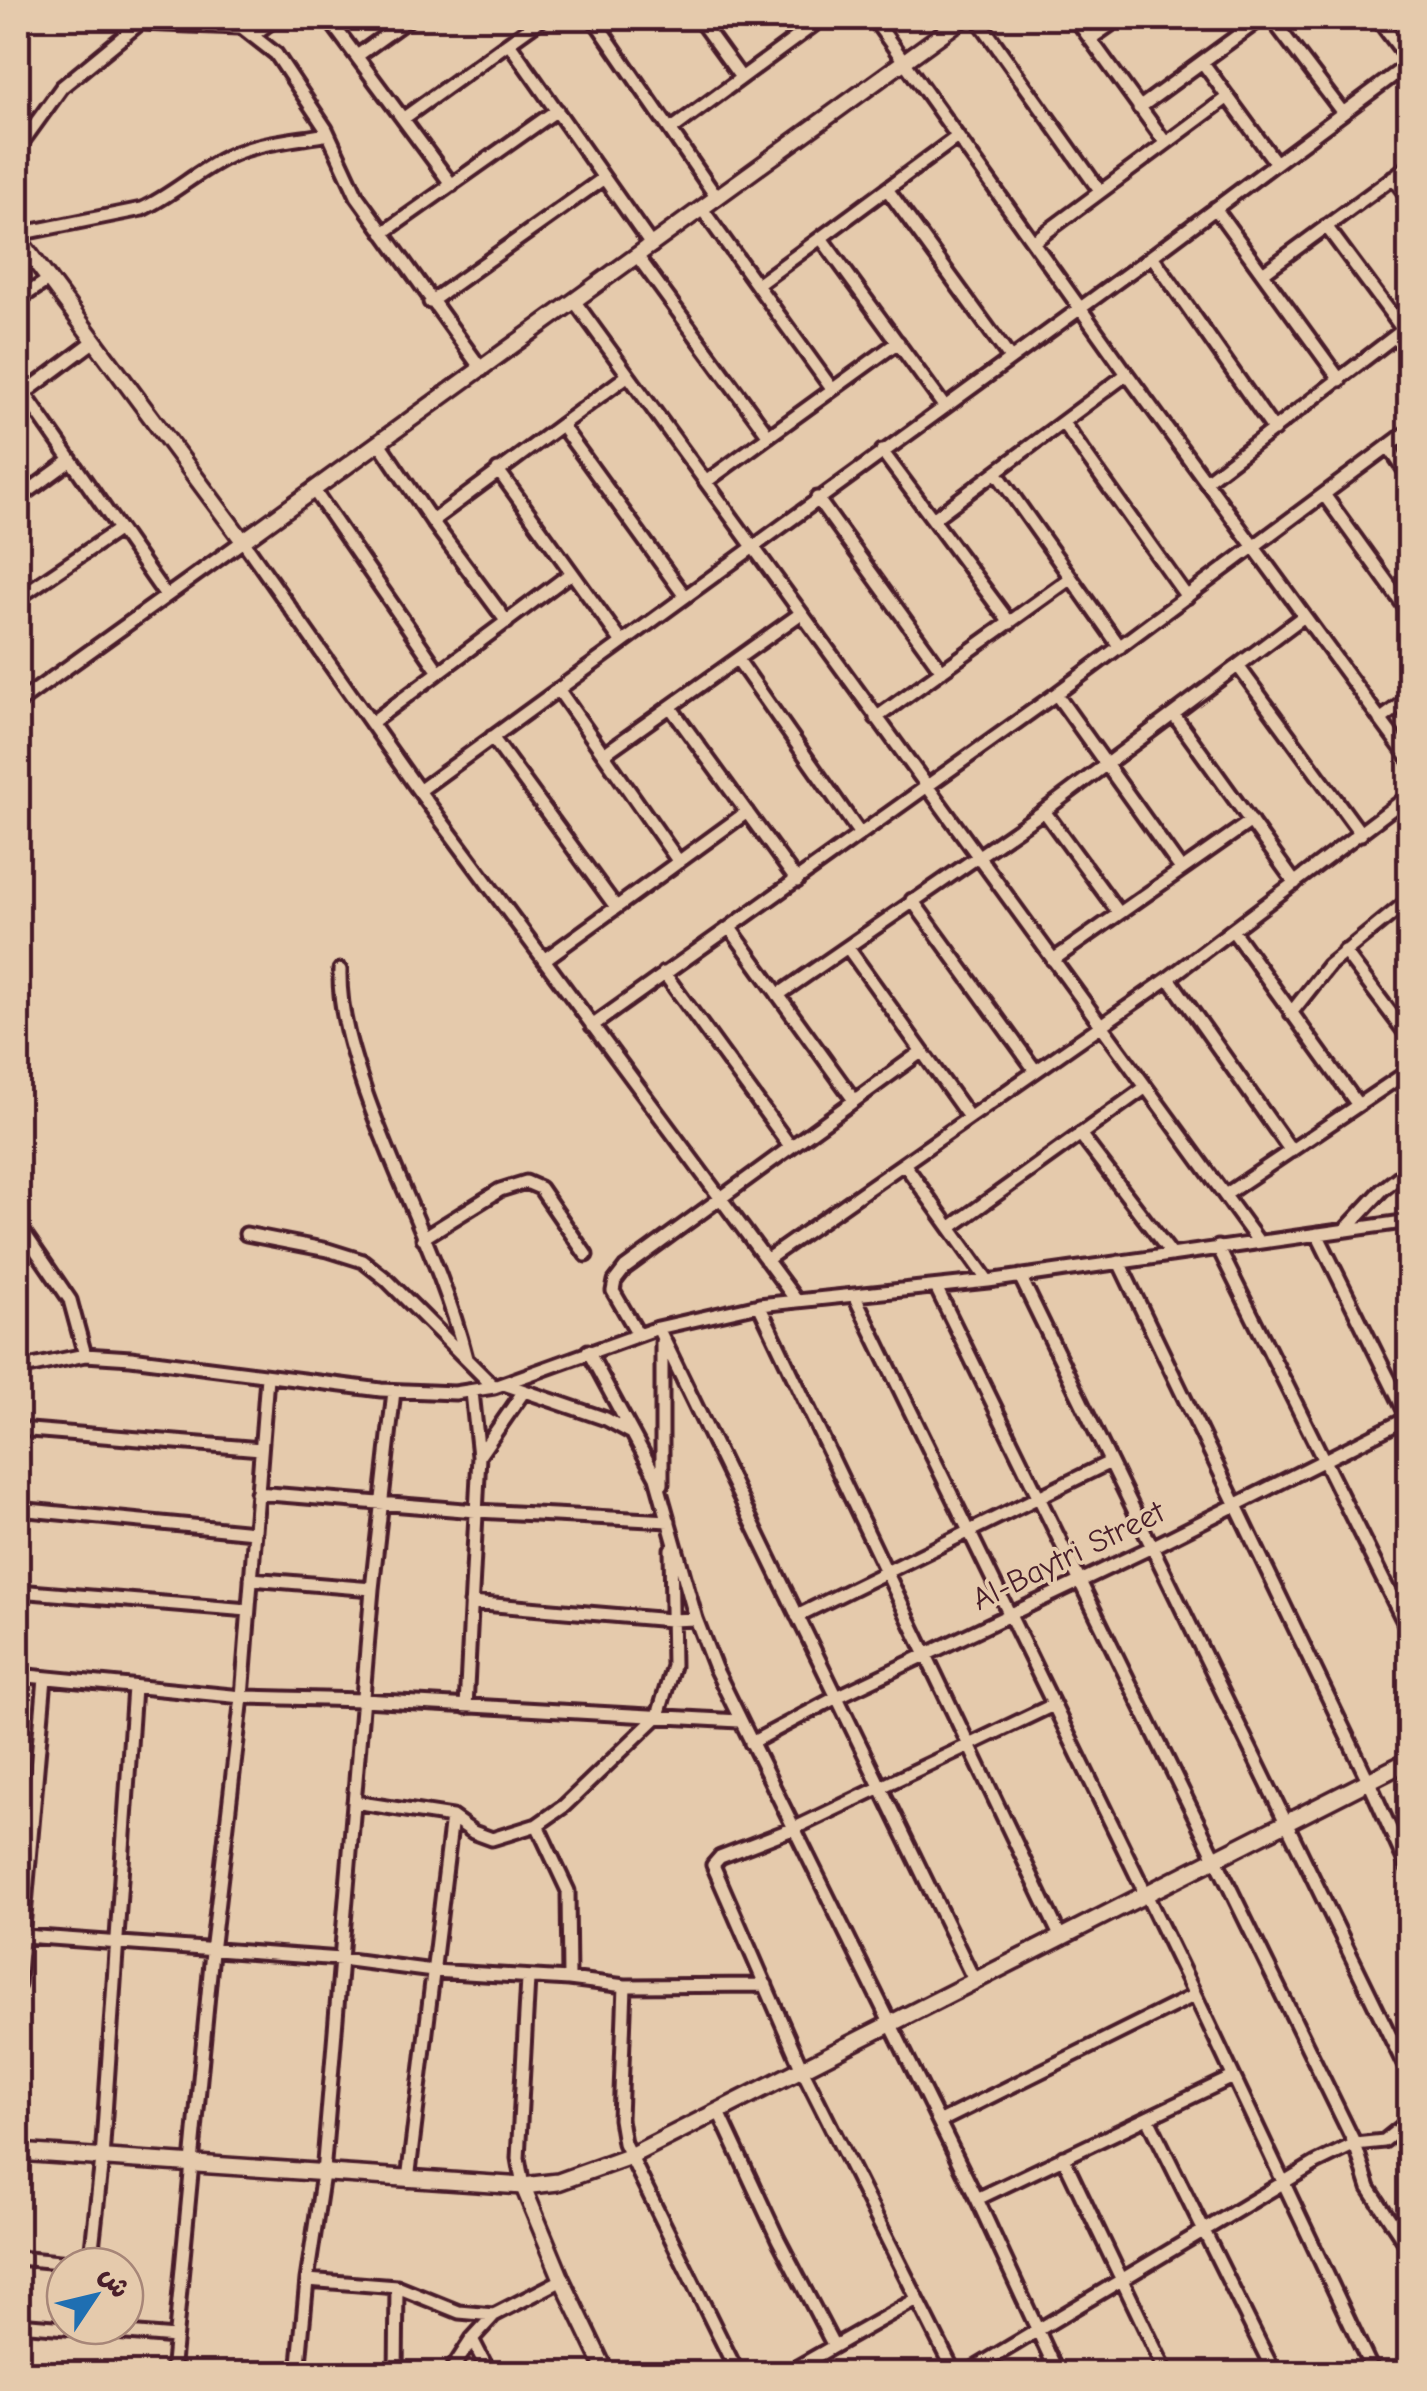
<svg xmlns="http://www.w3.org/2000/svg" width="1427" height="2391" viewBox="0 0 1427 2391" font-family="'Comic Neue','Playpen Sans Arabic',sans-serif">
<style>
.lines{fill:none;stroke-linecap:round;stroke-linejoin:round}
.minor-casing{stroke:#4a1f2b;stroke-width:19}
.tertiary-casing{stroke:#4a1f2b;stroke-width:21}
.secondary-casing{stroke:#4a1f2b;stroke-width:22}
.minor{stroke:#e5caac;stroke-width:11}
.tertiary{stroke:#e5caac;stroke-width:14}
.secondary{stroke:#e5caac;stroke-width:15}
.labels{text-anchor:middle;stroke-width:8;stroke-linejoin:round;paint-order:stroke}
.street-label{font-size:32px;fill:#4a1f2b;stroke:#e5caac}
</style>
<rect width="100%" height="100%" fill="#e5caac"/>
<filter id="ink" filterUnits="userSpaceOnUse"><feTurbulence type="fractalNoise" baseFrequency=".01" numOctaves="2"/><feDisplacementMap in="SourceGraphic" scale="20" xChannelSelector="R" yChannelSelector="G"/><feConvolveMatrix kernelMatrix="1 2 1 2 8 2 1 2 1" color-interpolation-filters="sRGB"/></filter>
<g filter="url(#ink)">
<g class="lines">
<defs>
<path id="minor" d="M97,18L139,23L239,27
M230,18L276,54L326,129L357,196L482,370
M328,18L452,185
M593,18L717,198
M698,18L740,76
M873,18L1127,374L1410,760
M977,18L1100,191
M1075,18L1165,142
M1271,18L1343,113
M1377,18L1410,62
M706,29L721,18
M253,35L276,18
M1090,39L1120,18
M509,43L652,246
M357,56L410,18
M1203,63L1276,163
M1139,108L1262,18
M404,118L543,18
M672,129L823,18
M18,148L62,87L146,18
M1393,177L1410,200
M887,189L1010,358
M1215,208L1340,380
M702,209L832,389
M1326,226L1410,339
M383,233L557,110
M18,234L142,209C173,195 198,170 229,156C259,142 296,140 328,134
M821,238L944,406
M1033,242L1228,97
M1152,256L1274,430
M638,257L769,436
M1263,273L1410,165
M757,285L957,137
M18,300L48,280
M430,302L604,178
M575,302L1258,1241
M24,393L166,596
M18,398L93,342
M1063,423L1187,597
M561,425L684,595
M380,444L432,521L507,622
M1388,446L1410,478
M882,451L1010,623
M498,470L621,641
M996,472L1120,647
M707,481L898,342
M1206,481L1403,330
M315,492L439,672
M1325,496L1410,614
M817,498L942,671
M18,499L71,460
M933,519L1127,374
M432,521L627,376
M18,598L118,530
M738,660L860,834
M1238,666L1361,834
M558,689L679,862
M1056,694L1181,869
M18,703L243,541L419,791L796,1300
M671,708L797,881
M1174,715L1295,883
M876,718L1071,578
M1380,720L1410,698
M371,723L570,574
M492,737L616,907
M604,754L800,614
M419,791L1152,256L1410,63
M1044,811L1119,913
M912,900L1035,1070
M730,928L854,1100
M1233,931L1358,1105
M848,948L969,1117
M1344,951L1410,1039
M544,960L747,812
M1053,960L1251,821
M340,970C339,1012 352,1052 365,1091C396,1180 443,1266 466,1358
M664,973L790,1146
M1169,978L1291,1151
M778,995L1044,811L1304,616
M1291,1013L1329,965L1410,899
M592,1026L1056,694L1410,430
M1080,1134L1172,1255
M905,1165L988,1281
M1225,1195L1410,1070
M18,1224L70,1300L85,1355
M950,1228L1146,1087
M1345,1230L1382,1190L1410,1168
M246,1234L328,1250L363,1261L387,1280L494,1387
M1317,1234L1410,1422
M423,1238L500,1190L526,1182L540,1188L586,1255
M1218,1247L1410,1634
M766,1260L1169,978L1410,795
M1119,1262L1369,1782L1410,1873
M1020,1276L1410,2077
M936,1287L1355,2144L1369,2188L1410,2250
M854,1295L1195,1995L1374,2374
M759,1305L1061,1938
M658,1328L974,1980
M638,1334L613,1291L615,1281L625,1268L921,1052
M662,1342V1484
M588,1351L656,1477L696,1619L715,1668L977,2199L1058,2374
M18,1369L85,1355L131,1358L381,1390L455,1393L494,1387L658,1328L759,1305L988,1281L1410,1221
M504,1384L606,1419L630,1432
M18,1429L261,1449
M479,1456L524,1391
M257,1493L476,1511L669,1521
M18,1509L254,1532
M251,1579L372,1589
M18,1591L248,1610
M471,1603L670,1620L696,1619
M797,1616L1110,1462
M18,1675L242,1697L363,1700L739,1721
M466,1707L479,1456L472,1392
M751,1743L837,1697L1154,1546L1410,1417
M354,1802L452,1817L473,1832L492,1839L537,1825L564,1806L658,1716L673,1666L671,1549
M537,1825L568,1891L569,1979
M24,1936L341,1959L433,1971L569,1979L625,1986L766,1985
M18,1985L45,1678
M625,1986L620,2119L624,2143L738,2374
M718,2110L778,2239L834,2346
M1148,2118L1275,2374
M939,2122L1195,1995
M1063,2157L1167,2374
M408,2180L452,1817
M523,2186L518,2158L528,1979
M977,2199L1233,2077
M18,2258L90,2265
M90,2266L102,2159L134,1687
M307,2280L397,2287L459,2312L494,2315
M18,2324L175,2337
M472,2339L490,2374
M172,2374L212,1952L242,1697L267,1377
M298,2374L307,2280L323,2174L372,1589L394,1391
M396,2374L397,2287
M449,2374L472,2339L494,2315L562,2280
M785,2374L917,2299
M955,2374L801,2067L713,1865L720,1857L795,1828L1053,1705
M965,2374L1316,2163L1355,2144L1384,2141L1410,2120"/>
<path id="tertiary" d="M18,238L243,541L964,18
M523,2186L562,2280L607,2374"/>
<path id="secondary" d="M18,2152L523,2186L558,2182L628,2157L1410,1760"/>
</defs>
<use href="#minor" class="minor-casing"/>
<use href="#tertiary" class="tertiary-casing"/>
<use href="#secondary" class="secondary-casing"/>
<use href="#minor" class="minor"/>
<use href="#tertiary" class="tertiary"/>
<use href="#secondary" class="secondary"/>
</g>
</g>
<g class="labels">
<g class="street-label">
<text transform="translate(1068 1555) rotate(-26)" y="11">Al-Baytri Street</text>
</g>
</g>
<rect width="1427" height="2391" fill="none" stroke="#e5caac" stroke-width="60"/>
<rect x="30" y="30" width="1367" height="2331" fill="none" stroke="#4a1f2b" stroke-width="4" filter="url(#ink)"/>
<g transform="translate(95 2296) rotate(55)"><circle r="48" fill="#e5caac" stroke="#a78678" stroke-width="2.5"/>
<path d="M0-8L18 38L0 25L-18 38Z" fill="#1f6fb2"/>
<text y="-15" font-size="28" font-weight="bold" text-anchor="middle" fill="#4a1f2b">ش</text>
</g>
</svg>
